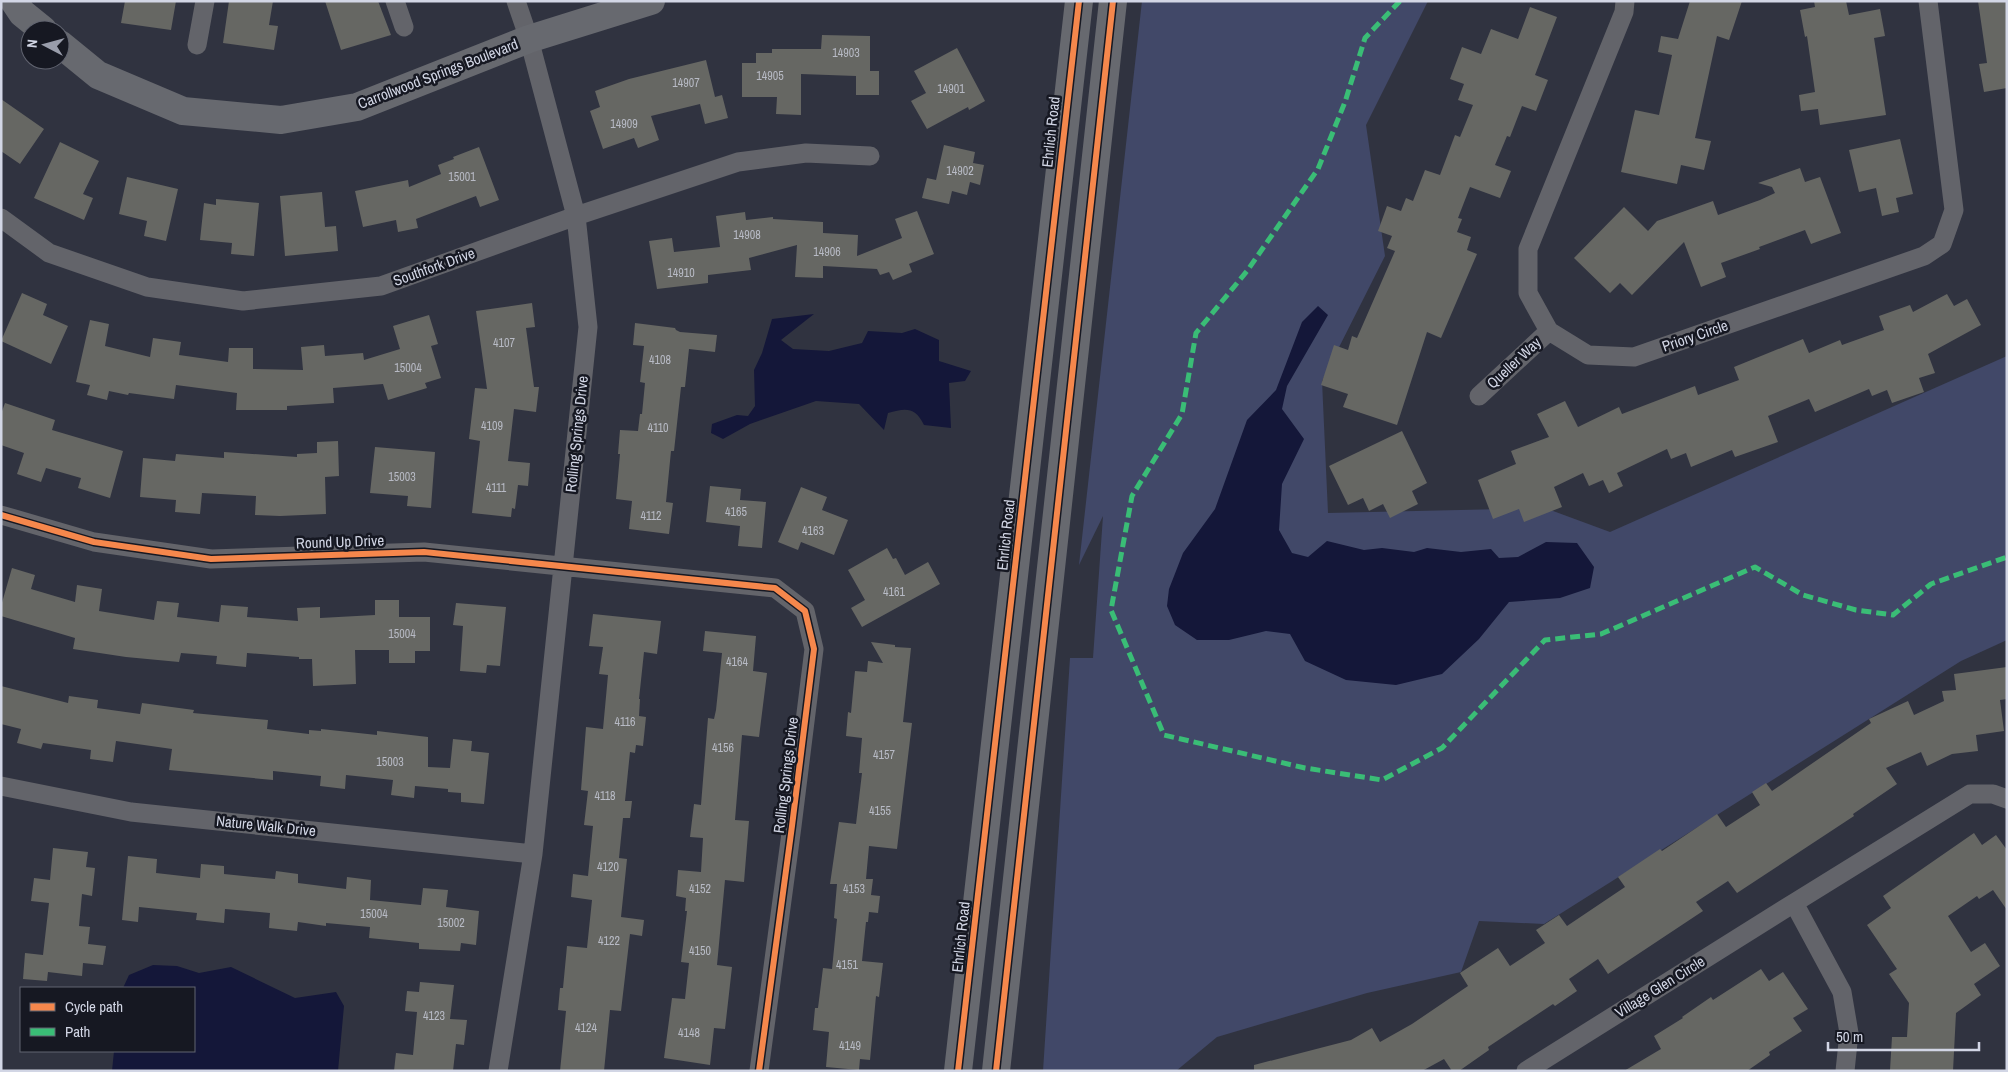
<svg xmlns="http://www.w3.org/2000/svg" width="2008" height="1072" viewBox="0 0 2008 1072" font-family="'Archivo Narrow',sans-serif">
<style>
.green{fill:#414868}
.water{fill:#141739}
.building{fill:#666763}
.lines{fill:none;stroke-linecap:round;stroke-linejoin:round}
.street{stroke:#63646a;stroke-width:19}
.secondary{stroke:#67696f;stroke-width:28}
.quiet{stroke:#3abd76;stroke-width:5;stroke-dasharray:10 5;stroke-linecap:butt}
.cycleway-casing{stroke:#161822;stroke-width:9}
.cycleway{stroke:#f5874c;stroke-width:6}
.labels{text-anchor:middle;stroke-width:5;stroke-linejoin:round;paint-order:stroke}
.number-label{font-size:12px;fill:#b7bac4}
.street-label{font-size:15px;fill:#d2d6e5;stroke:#161822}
</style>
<rect width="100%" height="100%" fill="#303340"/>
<path class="green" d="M1142,1H1428L1366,125L1385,256L1322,381L1328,513L1545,508L1610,532L2007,356V640L1961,661L1544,924L1479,921L1461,972L1367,993L1217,1037L1176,1071H1043L1070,658H1093L1103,516L1079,565Z"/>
<path class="water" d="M1318,306L1328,315L1287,386L1282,409L1304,439L1282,484L1279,530L1292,553L1308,557L1327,541L1364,550L1382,548L1414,552L1427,548L1461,552L1491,549L1499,558L1518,557L1546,542L1577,543L1594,567L1590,588L1560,598L1509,602L1479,639L1442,674L1396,685L1346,680L1305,661L1290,634L1266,631L1229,640H1197L1175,625L1167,606L1169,589L1183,553L1215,509L1247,420L1276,390L1302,322Z
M814,314L781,340L793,349L829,351L862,343L868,331L902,333L915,329L939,340V361L971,371L965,381L949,383L951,428L924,425C915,407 906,408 888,413L884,430L859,404L816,401L750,424L723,439L711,433L712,424L737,415L748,416L755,406L754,370L762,353L772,319Z
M153,965L177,966L199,973L231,967L295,998L336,992L344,1006L338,1071H112L114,1051H194V988H123L129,975Z"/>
<path class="building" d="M125,1H176L171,30L121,23Z
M229,1H273L269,25L278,26L274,50L223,43Z
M325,1H378L391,35L341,50Z
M1690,1H1742L1729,40L1717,36L1695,138L1711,141L1704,170L1681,165L1677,184L1621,172L1635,110L1659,115L1672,55L1658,52L1661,36L1678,39Z
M1814,1H1846L1849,15L1880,9L1885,36L1874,38L1886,115L1820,125L1818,109L1801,111L1799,95L1815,92L1807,36L1805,37L1800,10L1815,7Z
M1978,1H2007V88L1984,92L1979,64L1987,63Z
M1530,7L1557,17L1535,75L1548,80L1536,111L1522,106L1510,137L1507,136L1495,165L1511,171L1500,198L1470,187L1458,218L1462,219L1457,232L1471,237L1467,250L1477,254L1441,338L1427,332L1397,425L1343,407L1348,394L1321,385L1334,345L1348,350L1352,336L1357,338L1395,251L1387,248L1392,236L1378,231L1387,206L1401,211L1406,198L1413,201L1425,170L1440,175L1455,135L1460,137L1473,105L1458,100L1464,84L1450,79L1462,47L1481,54L1491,29L1518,39Z
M822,35L870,36V71H879V95H856V76L801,74V115L776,114L777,97H742V63H756V53H772V49H821Z
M957,48L985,101L969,110L968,107L927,129L911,101L926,93L914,71Z
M706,60L715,97L722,95L728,118L705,124L700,104L651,116L659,140L638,148L634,138L603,149L590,111L600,107L595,91L629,79Z
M1,99L44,129L20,164L1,151Z
M1900,139L1913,194L1896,198L1899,212L1882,216L1876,188L1859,192L1849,150Z
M60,142L99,161L83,194L93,198L84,220L34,198Z
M944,145L975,152L973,163L984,165L980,185L970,182L967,195L952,191L949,204L922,198L927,178L936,180Z
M479,147L499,200L480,207L476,196L416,219L418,228L398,232L396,220L363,227L355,191L408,180L409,187L441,174L438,165L454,159L453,157Z
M1800,168L1805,182L1820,177L1841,233L1811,244L1805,230L1759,247L1760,249L1721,263L1726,277L1701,287L1684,242L1632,295L1620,283L1610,293L1574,258L1624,207L1648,231L1657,221L1713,201L1718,215L1760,200L1775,193L1772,187L1758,183Z
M127,177L178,189L166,241L144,236L147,221L119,214Z
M322,192L325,227L336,226L338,251L285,256L280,196Z
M216,199L259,203L254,256L231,254L232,243L200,240L204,203L216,205Z
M917,211L934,254L909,264L912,272L893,280L889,272L880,275L877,269L823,266V278L795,277L797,245L749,258L751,270L708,275V283L657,289L649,241L672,238L674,252L720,247L716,216L745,212L746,220L773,217V219L823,222V233L858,235L857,256L902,238L895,219Z
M22,293L47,304L43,315L68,326L51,364L1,341Z
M1947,294L1954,306L1967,299L1981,325L1928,354L1935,373L1919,378L1924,392L1892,403L1887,390L1872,396L1869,389L1815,412L1809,399L1768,416L1778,442L1735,457L1732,450L1691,467L1686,453L1671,459L1667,449L1617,473L1623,486L1609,493L1603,480L1589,486L1583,473L1554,487L1562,507L1524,522L1519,509L1493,519L1478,480L1516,464L1511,451L1549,437L1537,414L1565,401L1578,427L1619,407L1622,414L1695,386L1698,395L1739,380L1734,367L1803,339L1809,353L1840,340L1842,345L1884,330L1879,316L1910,305L1913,312Z
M532,303L535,327L526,328L534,387H539L536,412L514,409L508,461L530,463L528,486L518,485L515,509L512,508L511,517L472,513L480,441L469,439L475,388L487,389L476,311Z
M429,315L438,344L431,346L441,378L425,383L427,388L388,400L383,384L333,388L334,403L287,406V410H236L237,393L176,385L174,399L129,393L128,395L109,391L107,400L87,395L90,385L76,382L90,320L109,324L105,346L150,357L153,338L181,342L179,355L228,362L229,348H253V369L303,370L301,347L324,345L325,356L363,353L364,360L400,349L393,326Z
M635,323L675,328L676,330L680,332L717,335L715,352L689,349L685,387H681L674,451H671L666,502L673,503L669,534L629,529L632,501L616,499L620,454H618L620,430L638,431L640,414H642L645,383L640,382L644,346L633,345Z
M5,403L55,420L52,430L123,451L110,498L78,488L81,478L46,468L41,482L17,474L24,453L1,445V414Z
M1402,431L1427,483L1412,491L1418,504L1390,518L1383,504L1369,511L1363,498L1348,505L1329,466Z
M338,441L339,476L325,477L326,514L280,516L255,515L256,496L202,493L200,514L175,512L176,500L140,497L143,458L175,461L176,454L224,458V452L297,457V454L317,453V442Z
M375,447L435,452L431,508L407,506L408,496L370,493Z
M710,486L741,489L740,500L766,502L762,548L738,546L740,526L706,522Z
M801,487L827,497L822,510L848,520L834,555L801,542L798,550L778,542Z
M887,548L893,559L896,558L905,575L928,562L940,584L862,627L851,608L865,600L848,570Z
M12,568L35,575L31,589L75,602L77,585L102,589L99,611L154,620L157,601L179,603L177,617L219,622L221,605L248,607L247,617L298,621L297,608L320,607V618L375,615V600H399V617H430V651H415V663H389V650H355L356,684L313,686L312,659H299V657L247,653L246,667L216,664L217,656L181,653L179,662L126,657L73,649L75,638L1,616V606Z
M456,603L506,607L500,666L487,665L486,673L460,671L463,626L453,625Z
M593,614L661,621L657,654L644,652L639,699H640L639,716L646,717L643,746L636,745L635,753L630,752L625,801H632L630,818H623L619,858L627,859L621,917L644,920L642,936L630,934L621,1011L610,1010L604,1071H560L566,1011L558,1010L560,988H563L567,946L587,948L592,900L571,897L573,874L588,876L593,826L584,825L588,791L581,790L586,727L603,729L608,675L599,674L603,647L589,646Z
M705,631L756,636L753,671L767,673L759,737L742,735L735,820L749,821L744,882L725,880L717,965L732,967L725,1029L714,1028L710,1065L664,1058L672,998L685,999L689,963L681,962L687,911H685L686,898L676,896L678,870L701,872L703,838L690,837L694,804L701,805L708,718L714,719L716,710L722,653L703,651Z
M871,642L895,645V647L911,648L903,722L912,723L897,849L869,846L866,879H873L871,895L880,896L878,913L869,912L868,922H866L862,961L883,963L879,997L876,996L870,1060L860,1059L859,1070L826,1067L829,1032L813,1030L815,1008H818L823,968L832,969L837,919L834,918L837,884H830L839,822L856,824L862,773H859L862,738L846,736L848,712L851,713L855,671L867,672L868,661L883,663Z
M2007,667V699L2000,700L2004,731L1976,735L1978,751L1952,754L1927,766L1921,752L1886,768L1897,784L1853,814L1854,816L1737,893L1728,881L1696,902L1703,911L1608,974L1598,959L1569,979L1577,991L1555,1006L1553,1004L1488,1047L1489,1050L1459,1071H1452L1444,1059L1422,1071H1254V1065L1351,1040L1372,1028L1380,1042L1412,1024L1468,986L1460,973L1498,948L1510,966L1545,943L1536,930L1559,915L1567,926L1625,887L1618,877L1660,849L1662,851L1717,814L1726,827L1760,805L1752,792L1766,783L1772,791L1871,723L1869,719L1908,701L1914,715L1944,701L1942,691L1956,690L1954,674Z
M1,686L68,703L69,696L98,700L97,708L140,714L142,703L194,710L193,713L268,720L267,729L309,734V730L321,731V729L377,735V731L428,737V767L450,768L453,739L472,741L471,751L489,753L484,804L461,802V793L448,792V789L415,786L414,798L391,795L393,780L346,775L345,789L320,786L321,776L273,771V780L169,770L172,749L116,741L113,762L90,759L91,750L43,743L41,749L17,743L21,729L1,724Z
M1974,833L1982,845L1996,835L2007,850V910L1993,890L1979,899L1977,896L1948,916L1971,952L1985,943L2000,966L1974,984L1981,995L1956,1013L1953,1071L1890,1070L1892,1037H1907L1909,1003L1889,974L1897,969L1867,925L1891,908L1883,896Z
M53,848L88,852L86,867L95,868L92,896L82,894L79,926L90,927L88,944L106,946L103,965L83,963L82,976L48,972L47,981L23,979L25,953L43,955L49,903L31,901L34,878L50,880Z
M128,856L157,859L156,873L200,878L201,864L224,866V874L275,879L276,871L298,874V883L346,889L347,877L371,880L370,900L421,905L423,888L448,890L446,907L479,911L476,945L461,943L460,951L419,949V943L369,938L370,927L326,923V926L298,922L297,931L269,928L270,913L225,909L224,923L196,920L197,913L139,907L138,922L122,920Z
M1761,969L1769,981L1783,972L1808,1009L1793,1018L1802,1031L1769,1052L1770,1055L1747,1071H1624L1661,1049L1654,1036L1683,1018L1682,1017L1711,997L1713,1000Z
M420,982L454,985L450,1019L467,1020L464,1045L456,1044L453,1071H394L396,1053L413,1055L417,1012L405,1011L407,991L419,992Z"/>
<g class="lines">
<path class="street" d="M395,1L404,27
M1625,1L1624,12L1528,249V293L1549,331L1588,355L1634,357L1924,256L1942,244L1954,210L1928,1
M197,45L205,1
M1,218L49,253L147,287L243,301L381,286L576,216L738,162L806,153L870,156
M1479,396L1549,331
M1,515L94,542L211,559L424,552L775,588L805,611L814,649L792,826L759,1071
M1,786L131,812L533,854
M1794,903L1970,794H1993L2007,799
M498,1071L533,854L588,327L576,216L529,39L516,1
M1526,1071L1794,903L1842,992L1849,1033L1845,1071"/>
<path class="secondary" d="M14,1L22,13L43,30
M60,44L98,75L183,111L281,120L357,107L529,39L651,1
M958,1071L1079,1
M996,1071L1113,1"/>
<path class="quiet" d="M1400,1L1365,38L1345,102L1318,169L1247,271L1196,333L1182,414L1132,496L1111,610L1164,735L1305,768L1382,780L1442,748L1545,640L1601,634L1755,567L1803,595L1856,610L1893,615L1931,584L2007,557"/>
<defs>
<path id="cycleway" d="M1,515L94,542L211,559L424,552L775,588L805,611L814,649L792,826L759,1071
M958,1071L1079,1
M996,1071L1113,1"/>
</defs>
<use href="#cycleway" class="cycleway-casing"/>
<use href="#cycleway" class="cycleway"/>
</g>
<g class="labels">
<g class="number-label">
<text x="846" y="57">14903</text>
<text x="770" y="80">14905</text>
<text x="686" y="87">14907</text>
<text x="951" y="93">14901</text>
<text x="624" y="128">14909</text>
<text x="960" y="175">14902</text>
<text x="462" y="181">15001</text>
<text x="747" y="239">14908</text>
<text x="827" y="256">14906</text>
<text x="681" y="277">14910</text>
<text x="504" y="347">4107</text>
<text x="660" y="364">4108</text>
<text x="408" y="372">15004</text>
<text x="492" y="430">4109</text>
<text x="658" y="432">4110</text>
<text x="402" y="481">15003</text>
<text x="496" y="492">4111</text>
<text x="736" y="516">4165</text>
<text x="651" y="520">4112</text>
<text x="813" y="535">4163</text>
<text x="894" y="596">4161</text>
<text x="402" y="638">15004</text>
<text x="737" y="666">4164</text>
<text x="625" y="726">4116</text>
<text x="723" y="752">4156</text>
<text x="884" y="759">4157</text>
<text x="390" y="766">15003</text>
<text x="605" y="800">4118</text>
<text x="880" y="815">4155</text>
<text x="608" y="871">4120</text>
<text x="700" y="893">4152</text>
<text x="854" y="893">4153</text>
<text x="374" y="918">15004</text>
<text x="451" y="927">15002</text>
<text x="609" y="945">4122</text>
<text x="700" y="955">4150</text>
<text x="847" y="969">4151</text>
<text x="434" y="1020">4123</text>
<text x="586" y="1032">4124</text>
<text x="689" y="1037">4148</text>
<text x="850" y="1050">4149</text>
</g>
<g class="street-label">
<text transform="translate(438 74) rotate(-21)" y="5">Carrollwood Springs Boulevard</text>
<text transform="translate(1051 132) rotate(-84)" y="5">Ehrlich Road</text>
<text transform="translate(434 267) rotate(-20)" y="5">Southfork Drive</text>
<text transform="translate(1695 336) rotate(-19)" y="5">Priory Circle</text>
<text transform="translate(1514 363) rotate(-43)" y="5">Queller Way</text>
<text transform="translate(577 434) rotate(-84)" y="5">Rolling Springs Drive</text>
<text transform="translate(1006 535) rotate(-84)" y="5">Ehrlich Road</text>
<text transform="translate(340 542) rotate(-2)" y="5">Round Up Drive</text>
<text transform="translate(786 775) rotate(-83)" y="5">Rolling Springs Drive</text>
<text transform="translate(266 826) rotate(6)" y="5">Nature Walk Drive</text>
<text transform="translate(961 937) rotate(-84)" y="5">Ehrlich Road</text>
<text transform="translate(1660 987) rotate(-32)" y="5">Village Glen Circle</text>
</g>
</g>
<rect width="2008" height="1072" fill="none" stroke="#d2d6e5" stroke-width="5"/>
<rect x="20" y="987" width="175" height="65" fill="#161822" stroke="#616470"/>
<rect x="30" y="1003" width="25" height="8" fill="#f5874c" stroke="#616470"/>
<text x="65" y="1012" font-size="15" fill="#d2d6e5">Cycle path</text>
<rect x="30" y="1028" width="25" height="8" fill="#3abd76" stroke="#616470"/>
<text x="65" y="1037" font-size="15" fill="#d2d6e5">Path</text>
<g transform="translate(45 45) rotate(276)"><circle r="24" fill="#161822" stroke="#616470"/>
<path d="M0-4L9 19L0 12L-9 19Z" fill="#999dab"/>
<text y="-8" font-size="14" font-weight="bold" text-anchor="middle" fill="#d2d6e5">N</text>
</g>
<path d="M1828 1042v8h151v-8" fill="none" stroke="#d2d6e5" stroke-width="2.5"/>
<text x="1836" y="1042" font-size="15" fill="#d2d6e5" stroke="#161822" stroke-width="4" paint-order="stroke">50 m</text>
</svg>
